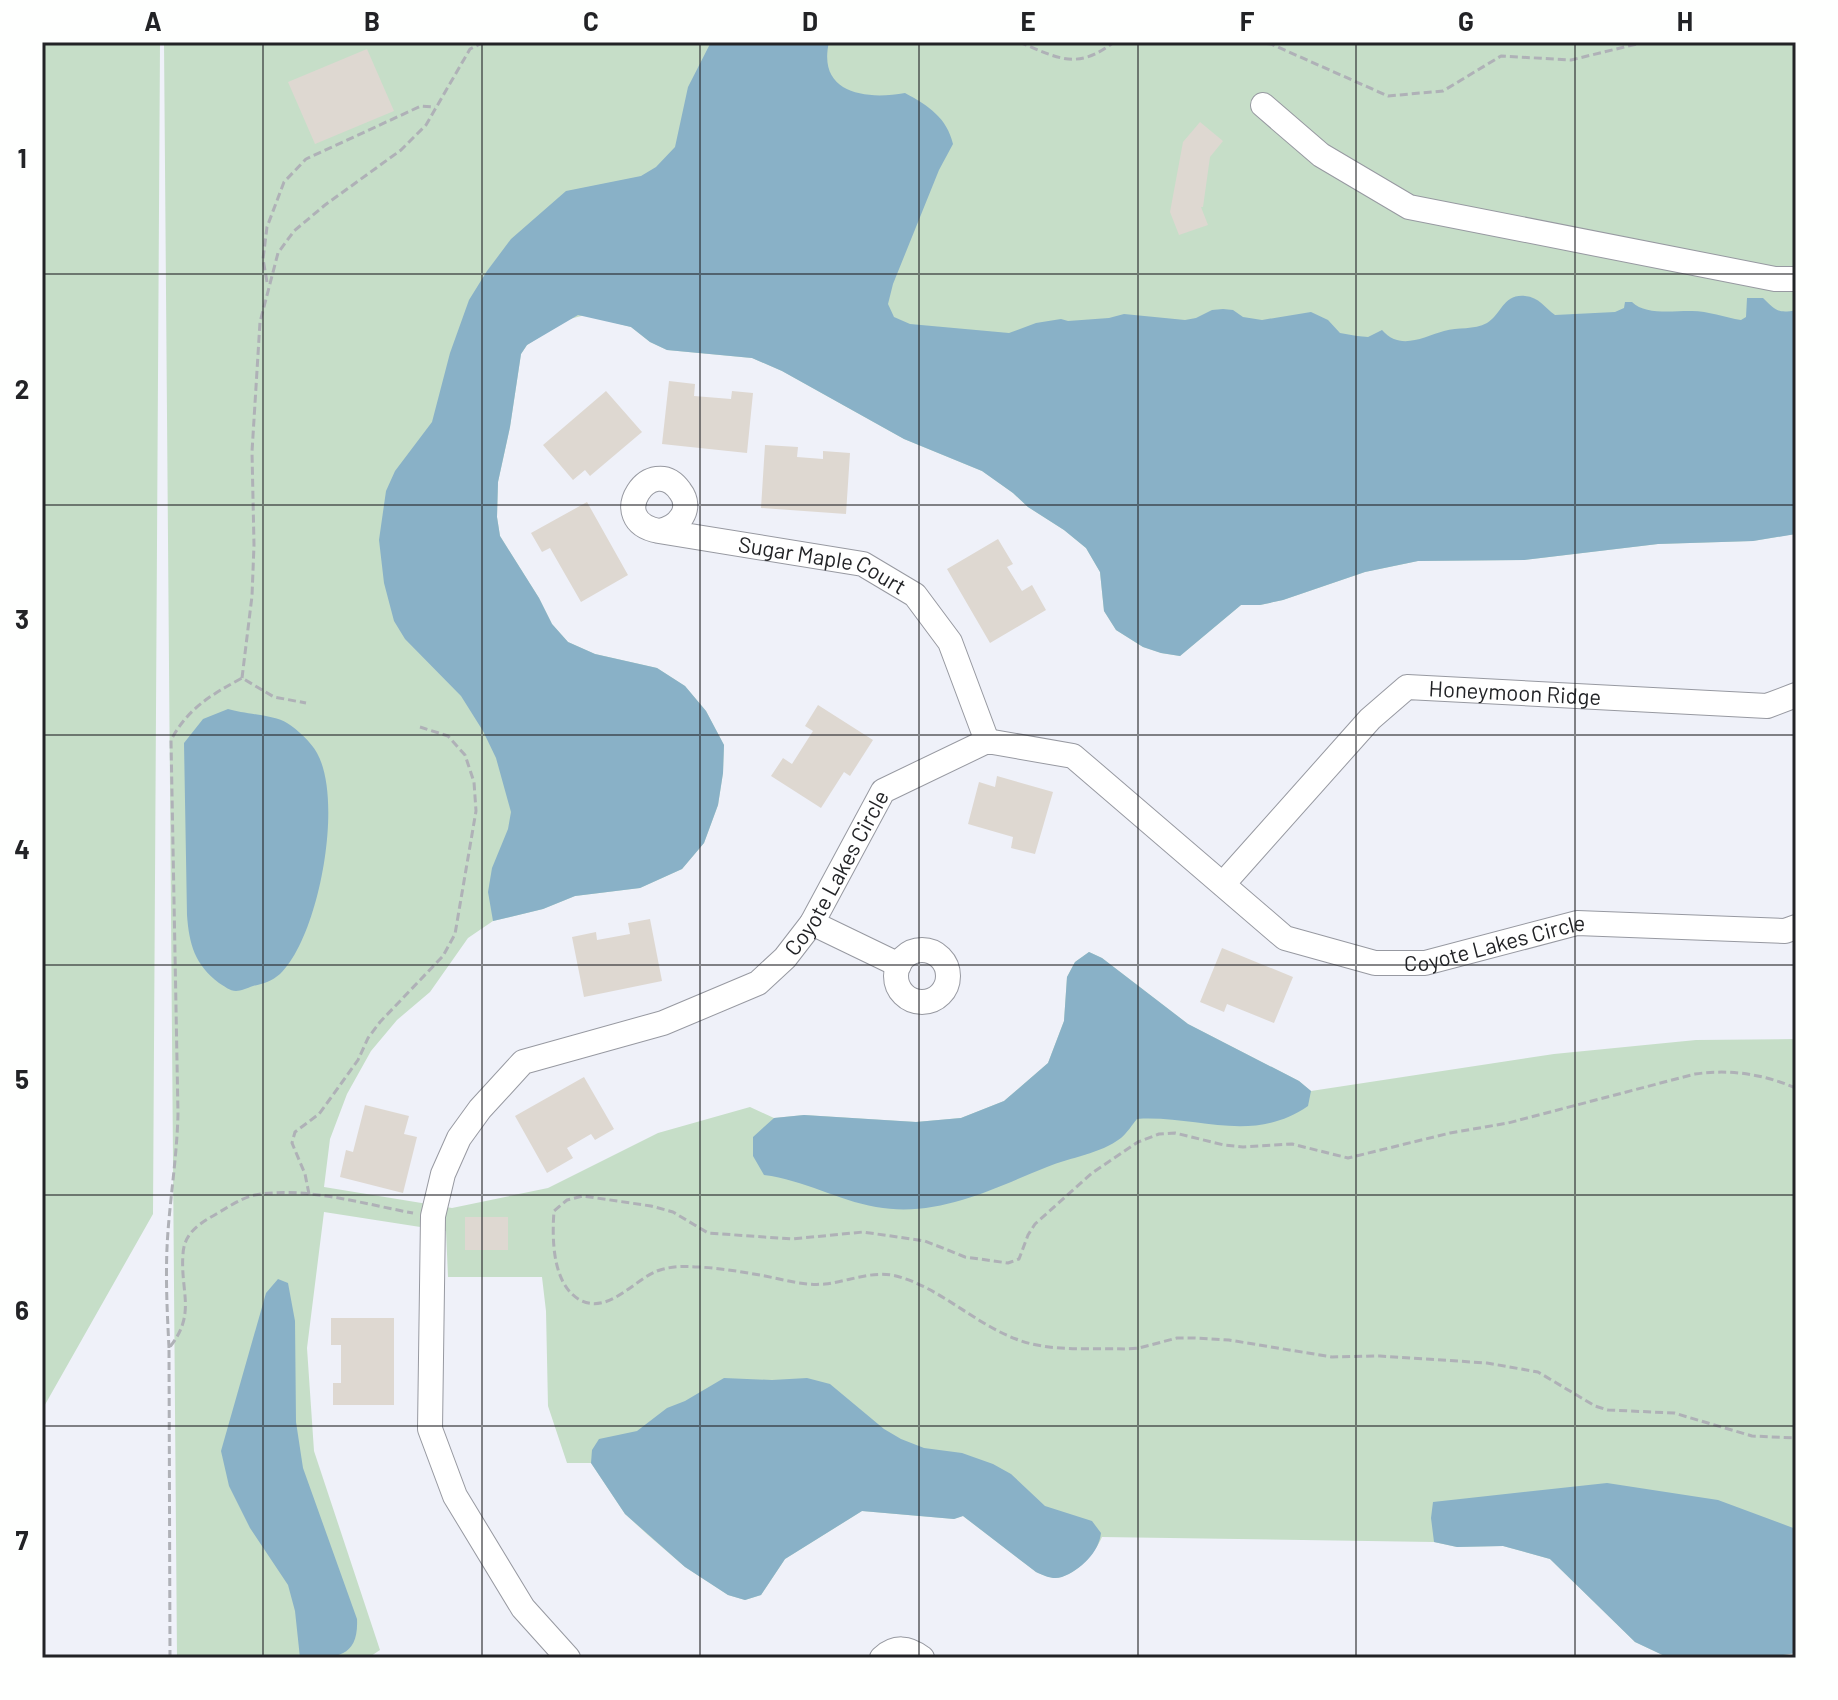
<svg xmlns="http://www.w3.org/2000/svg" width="1838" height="1700" viewBox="0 0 1838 1700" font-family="Barlow,sans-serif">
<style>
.green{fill:#c6dec8}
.water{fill:#89b1c7}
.building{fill:#ded8d1}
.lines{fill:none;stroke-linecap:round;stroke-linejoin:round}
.minor-casing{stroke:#9799a1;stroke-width:26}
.path{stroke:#afb1b7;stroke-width:3;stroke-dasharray:8 4;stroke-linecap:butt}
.minor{stroke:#fff;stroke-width:24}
.grid{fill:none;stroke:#222326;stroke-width:2;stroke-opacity:0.55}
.labels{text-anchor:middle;stroke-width:6;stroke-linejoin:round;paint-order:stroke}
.street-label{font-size:22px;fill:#222326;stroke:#fefffe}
.neatline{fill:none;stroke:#222326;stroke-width:3}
.grid-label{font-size:26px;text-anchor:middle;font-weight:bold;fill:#222326}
</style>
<rect width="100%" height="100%" fill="#eff1f9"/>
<path class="green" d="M42,42H160L153,1214L42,1410Z
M164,42H1796L1795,534L1753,541L1658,544L1524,560L1418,561L1365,572L1283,600L1260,605H1241L1180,656L1161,653L1143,647L1116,630L1104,611L1100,572L1086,548L1064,530L1028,507L1013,493L982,471L904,439L782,371L752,358L667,350L650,342L631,327L585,315L566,320L527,345L521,354L510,427L498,482L497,517L500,536L539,598L552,624L568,642L595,654L657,668L685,686L706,711L724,745L723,773L718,805L704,843L682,869L640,888L575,896L543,909L493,921L468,938L430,992L397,1020L371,1051L347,1094L330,1139L324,1187L452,1208L548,1188L658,1133L750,1107L774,1118L804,1115L916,1122L961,1118L1004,1101L1048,1063L1064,1021L1067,977L1075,962L1089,952L1102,958L1188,1024L1299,1081L1311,1091L1554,1054L1696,1040L1796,1039V1653L1762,1658H1669L1635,1642L1550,1559L1503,1546L1457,1547L1434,1542L1102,1537C1095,1553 1079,1572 1061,1577C1052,1580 1044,1575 1036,1572L963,1516L954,1519L862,1511L785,1559L761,1595L745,1600L728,1595L685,1567L648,1535L625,1514L591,1463H567L548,1406L546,1311L542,1277H448L446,1231L324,1212L307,1348L314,1451L380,1650L368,1658H177Z"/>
<path class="water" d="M711,42H829C817,94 866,100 905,93C929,106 947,118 953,144L939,170L893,284L888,304L894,317L910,324L1009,333L1036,323L1061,319L1068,321L1109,318L1124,314L1185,320L1196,318L1212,310L1223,309L1233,310L1243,317L1262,320L1311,312L1328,320L1340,333L1357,336L1368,337L1382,330C1400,351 1423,337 1444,331C1458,327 1474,330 1487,323C1502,314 1503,294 1525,296C1539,297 1545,308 1555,315L1615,312L1624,308L1625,302H1632C1645,315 1672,311 1689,311C1705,310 1724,317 1741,320L1746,317L1747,298H1763C1775,310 1778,314 1796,310V534L1753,541L1658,544L1524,560L1418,561L1365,572L1283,600L1260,605H1241L1180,656L1161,653L1143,647L1116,630L1104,611L1100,572L1086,548L1064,530L1028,507L1013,493L982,471L904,439L782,371L752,358L667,350L650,342L631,327L578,315L527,345L521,354L510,427L498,482L497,517L500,536L539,598L552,624L568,642L595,654L657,668L685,686L706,711L724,745L723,773L718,805L704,843L682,869L640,888L575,896L543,909L493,921L488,892L492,868L508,829L511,812L496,758L483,731L461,696L405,639L394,621L384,583L379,540L386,491L395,471L432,422L450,353L469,300L487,271L511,239L566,191L641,176L656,167L675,147L688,87Z
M228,709C244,714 274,715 287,723C298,730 311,742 317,753C344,801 319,937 280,974C272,981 263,984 253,986C247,988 241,991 236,991C230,991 224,986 219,983C195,965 189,944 187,915L184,743L203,719Z
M1089,952L1102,958L1188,1024L1299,1081L1311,1091L1308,1106C1251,1145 1198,1115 1137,1119C1132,1125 1127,1133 1121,1138C1100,1154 1071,1157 1047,1167C992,1189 938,1218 876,1207C837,1200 804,1180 764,1175L753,1156V1137L774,1118L804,1115L916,1122L961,1118L1004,1101L1048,1063L1064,1021L1067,977L1075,962Z
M278,1279L288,1283L295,1321L296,1422L303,1468L357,1619C359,1660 333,1658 300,1658L295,1611L288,1585L250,1528L229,1486L221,1451L266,1293Z
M724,1378L772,1380L807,1378L830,1384L884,1429L901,1439L924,1448L962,1453L993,1464L1011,1474L1045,1506L1092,1521L1101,1533C1099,1552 1081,1570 1062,1577C1053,1580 1045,1576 1036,1572L963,1516L954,1519L862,1511L785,1559L761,1595L745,1600L728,1595L685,1567L625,1514L591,1463L592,1450L599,1439L637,1431L667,1408L685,1401Z
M1607,1483L1718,1500L1796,1529V1653L1762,1658H1669L1635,1642L1550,1559L1503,1546L1457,1547L1434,1542L1431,1518L1433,1502Z"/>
<path class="building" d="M367,49L394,111L315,144L288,82Z
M1200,122L1223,141L1210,157L1203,207H1201L1208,225L1179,235L1170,212L1183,142Z
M669,381L695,384L694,396L731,399L732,391L753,393L747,453L662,444Z
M606,391L642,432L590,476L585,470L573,480L543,445Z
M765,445L798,447L797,457L823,459V451L850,453L846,514L761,508Z
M587,502L628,575L581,602L550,548L542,552L531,533Z
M998,539L1013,564L1007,567L1022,591L1032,585L1046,610L990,643L947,569Z
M818,705L873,740L850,776L844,772L821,808L771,776L783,758L792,764L813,731L805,726Z
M997,776L1053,792L1035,854L1011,848L1013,837L968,824L979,782L995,787Z
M650,919L662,981L584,997L572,937L596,932L597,940L630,934L628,923Z
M1222,948L1293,977L1274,1023L1227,1004L1224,1012L1200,1002Z
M584,1077L614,1129L595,1140L591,1134L567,1148L573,1158L547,1173L515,1116Z
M365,1105L409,1116L404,1134L417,1137L403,1193L340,1177L346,1150L353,1152Z
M465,1217H508V1250H465Z
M331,1318H394V1405H333V1383H341V1345H331Z"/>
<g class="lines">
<defs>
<g id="minor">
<path d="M1263,105L1321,155L1409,207L1775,279H1796"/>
<path id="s1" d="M659,531C678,528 694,509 680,491C652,451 603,521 659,531L863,564L915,595L950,642L987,741"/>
<path id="s2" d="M1223,884L1370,719L1407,687L1767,706L1796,695"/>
<path d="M812,923L899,965"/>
<circle cx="922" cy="976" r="26"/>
<path id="s3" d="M568,1658L523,1608L455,1496L430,1429L433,1216L443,1174L459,1138L480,1109L523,1062L663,1023L758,983L785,958L812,923L883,791L987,741L1073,756L1285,938L1375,963H1425L1577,923L1785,931L1796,927"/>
<path d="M882,1658C895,1646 908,1647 922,1658"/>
</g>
</defs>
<use href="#minor" class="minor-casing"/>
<path class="path" d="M1019,42C1058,58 1077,71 1114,42
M1255,42L1271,44L1388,96L1443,91L1501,56L1571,60L1641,43L1700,42
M267,282L263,259L267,227L284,182L306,159L421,106L435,107
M242,678L252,596L254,545L252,452L260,322L278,253L294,231L325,205L401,150L426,125L470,49L480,44L496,42
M1796,1088C1762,1074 1731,1069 1695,1074L1508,1123L1450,1133L1348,1158L1292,1144L1243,1147L1224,1145L1175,1133L1159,1134L1138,1142L1092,1173L1035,1224L1028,1235L1019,1259L1008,1263L965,1257L925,1241L863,1232L792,1239L708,1233L673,1212L651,1206L583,1196L567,1200L554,1211C552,1239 552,1284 580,1300C608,1315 634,1280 657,1271C671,1266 683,1266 698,1267C720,1268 743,1272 765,1276C785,1280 805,1286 825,1284C851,1281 877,1268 903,1278C943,1291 976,1324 1016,1339C1048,1352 1090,1348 1125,1349L1139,1348L1177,1338H1195L1229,1340L1332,1357L1380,1356L1487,1363L1538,1372L1595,1406L1608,1410L1674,1413L1752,1436L1796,1438
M309,1194L305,1174L292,1143L295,1132L319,1114L330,1099L358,1060L368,1038L380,1022L443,956L455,934L476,811L474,782L465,755L448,736L420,727
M169,1348C167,1309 165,1270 168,1231C171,1192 177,1154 178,1114L171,740C188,708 211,695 242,678L274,697L306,703
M170,1658L169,1348C197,1314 180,1292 183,1254C184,1235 196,1226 211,1217C224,1210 240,1198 255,1195C306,1186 363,1204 413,1213"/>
<use href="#minor" class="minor"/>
</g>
<path class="grid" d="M263,42V1658M482,42V1658M700,42V1658M919,42V1658M1138,42V1658M1356,42V1658M1575,42V1658M42,274H1796M42,505H1796M42,735H1796M42,965H1796M42,1195H1796M42,1426H1796"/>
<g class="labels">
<g class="street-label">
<text dy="8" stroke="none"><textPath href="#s1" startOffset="328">Sugar Maple Court</textPath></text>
<text dy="8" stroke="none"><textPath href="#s2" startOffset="378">Honeymoon Ridge</textPath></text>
<text dy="8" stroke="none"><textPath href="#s3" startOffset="1050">Coyote Lakes Circle</textPath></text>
<text dy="8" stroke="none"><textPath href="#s3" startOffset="1842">Coyote Lakes Circle</textPath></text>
</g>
</g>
<rect width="1838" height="1700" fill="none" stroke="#fefffe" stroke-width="88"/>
<rect x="44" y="44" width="1750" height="1612" class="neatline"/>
<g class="grid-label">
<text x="153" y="31">A</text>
<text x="372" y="31">B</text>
<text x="591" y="31">C</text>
<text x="810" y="31">D</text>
<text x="1028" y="31">E</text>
<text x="1247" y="31">F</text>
<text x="1466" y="31">G</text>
<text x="1685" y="31">H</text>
<text x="22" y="168">1</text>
<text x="22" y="399">2</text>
<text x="22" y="629">3</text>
<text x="22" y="859">4</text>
<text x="22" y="1089">5</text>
<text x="22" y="1320">6</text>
<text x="22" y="1550">7</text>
</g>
</svg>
